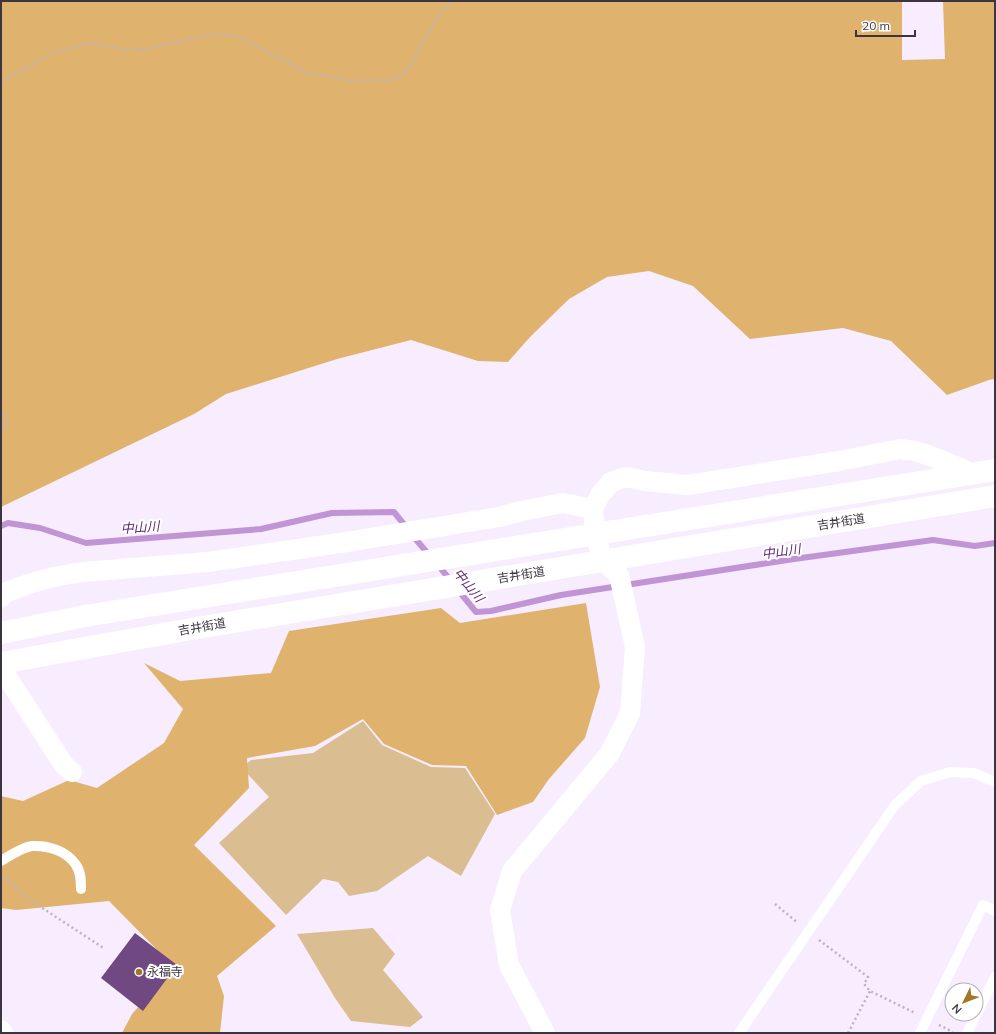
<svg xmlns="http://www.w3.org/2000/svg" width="996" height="1034" viewBox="0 0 996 1034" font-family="Mulish,'Noto Sans JP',sans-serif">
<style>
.green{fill:#dabd90}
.forest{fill:#dfb36d}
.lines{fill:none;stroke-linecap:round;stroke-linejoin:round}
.stream{stroke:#c094d5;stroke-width:6}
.building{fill:#704882}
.path{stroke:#bcb2c1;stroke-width:2.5;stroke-dasharray:2 3;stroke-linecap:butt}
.service{stroke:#fff;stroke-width:10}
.minor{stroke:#fff;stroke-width:20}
.primary{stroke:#fff;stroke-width:22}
.poi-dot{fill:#a27627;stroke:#fff;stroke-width:1.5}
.labels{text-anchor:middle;stroke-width:4;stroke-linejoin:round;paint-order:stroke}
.street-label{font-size:12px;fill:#3c3540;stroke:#fff}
.poi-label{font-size:12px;fill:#3c3540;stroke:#fff;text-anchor:start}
.water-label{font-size:13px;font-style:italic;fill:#5f2975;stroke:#fff}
</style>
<rect width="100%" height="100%" fill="#f8edfe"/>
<path class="green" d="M363,721L382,745L431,767L465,768L495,814L461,876L428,856L377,891L349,896L338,882L323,879L286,915L219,843L269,797L242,768L251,760L313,753Z
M373,928L395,954L383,970L423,1017L410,1027L351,1021L335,998L297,934Z"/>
<path class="forest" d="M1,1H902V60L945,59L943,1H995V379L989,380L947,395L891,341L843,328L750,339L693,286L649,271L607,277L569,299L530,337L508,362L478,361L411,340L337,359L226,394L194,414L1,507Z
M586,603L600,687L585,738L549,779L533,802L497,815L466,766L432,765L384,744L363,719L315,746L247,758L249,788L194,845L276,926L217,976L224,996L220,1033H122L132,1014L174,967L109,901L16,910L1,908V796L23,801L69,780L97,788L164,743L183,709L144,663L180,681L271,673L289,631L441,608L460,623Z"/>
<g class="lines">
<path class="stream" d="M1,526L8,523L40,528L86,543L261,529L332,513L394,512L407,528
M413,536L430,556
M438,565L451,581
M458,590L476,612L491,611L561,595L794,559L933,540L975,546L995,543"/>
</g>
<path class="building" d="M135,933L177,965L143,1011L101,978Z"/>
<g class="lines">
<path class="path" d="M1,82L52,53L90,43L121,49H146L213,34L238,36L305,72L352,81L391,80L406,73L438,16L451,1
M1,410L7,422L1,433
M4,876L30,900L105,949
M775,904L798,923
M819,940L868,977L864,984L870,991L915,1013
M939,1025L953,1032
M848,1033L870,991"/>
<path class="service" d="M1,861C9,856 23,847 32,846C48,845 67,851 76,865C81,872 81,881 81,889
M739,1033L895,805L921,781L950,772L974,773L995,782
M920,1033L983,905L995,911
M967,1033L995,977"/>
<path class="minor" d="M1,597L4,593L29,584L53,577L83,572L208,562L347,542L499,517L522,511L563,503L593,509
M1,668L64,765L72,772
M1,1030L3,1033
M545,1033L509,965L500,910L512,871L610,753L630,713L635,647L619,575L603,561L595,534L593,509L600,495L611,482L626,477L645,481L688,485L839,461L900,449L915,451L936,458L974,474"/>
<path class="primary" d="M1,633L85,616L995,470
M1,663L191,629L995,496"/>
</g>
<circle class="poi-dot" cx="139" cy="972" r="4"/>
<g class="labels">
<g class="street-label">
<text transform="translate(841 522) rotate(-9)" y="4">吉井街道</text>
<text transform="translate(521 575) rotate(-9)" y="4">吉井街道</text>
<text transform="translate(202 627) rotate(-10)" y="4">吉井街道</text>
</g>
<g class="poi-label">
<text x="147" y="976">永福寺</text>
</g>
<g class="water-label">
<text transform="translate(140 527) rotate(-4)" y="5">中山川</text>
<text transform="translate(781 551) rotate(-8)" y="5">中山川</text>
<text transform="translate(469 585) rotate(50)" y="5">中山川</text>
</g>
</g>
<rect width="996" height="1034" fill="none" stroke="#3c3540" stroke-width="4"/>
<g transform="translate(964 1002) rotate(227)"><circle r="19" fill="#ffffff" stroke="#b1aeb3"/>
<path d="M0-3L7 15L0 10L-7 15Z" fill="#a27627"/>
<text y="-6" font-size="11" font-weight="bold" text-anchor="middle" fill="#3c3540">N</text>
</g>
<path d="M856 30v6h59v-6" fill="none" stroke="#3c3540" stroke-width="2"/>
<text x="862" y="30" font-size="12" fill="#3c3540" stroke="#ffffff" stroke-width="3" paint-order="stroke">20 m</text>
</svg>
